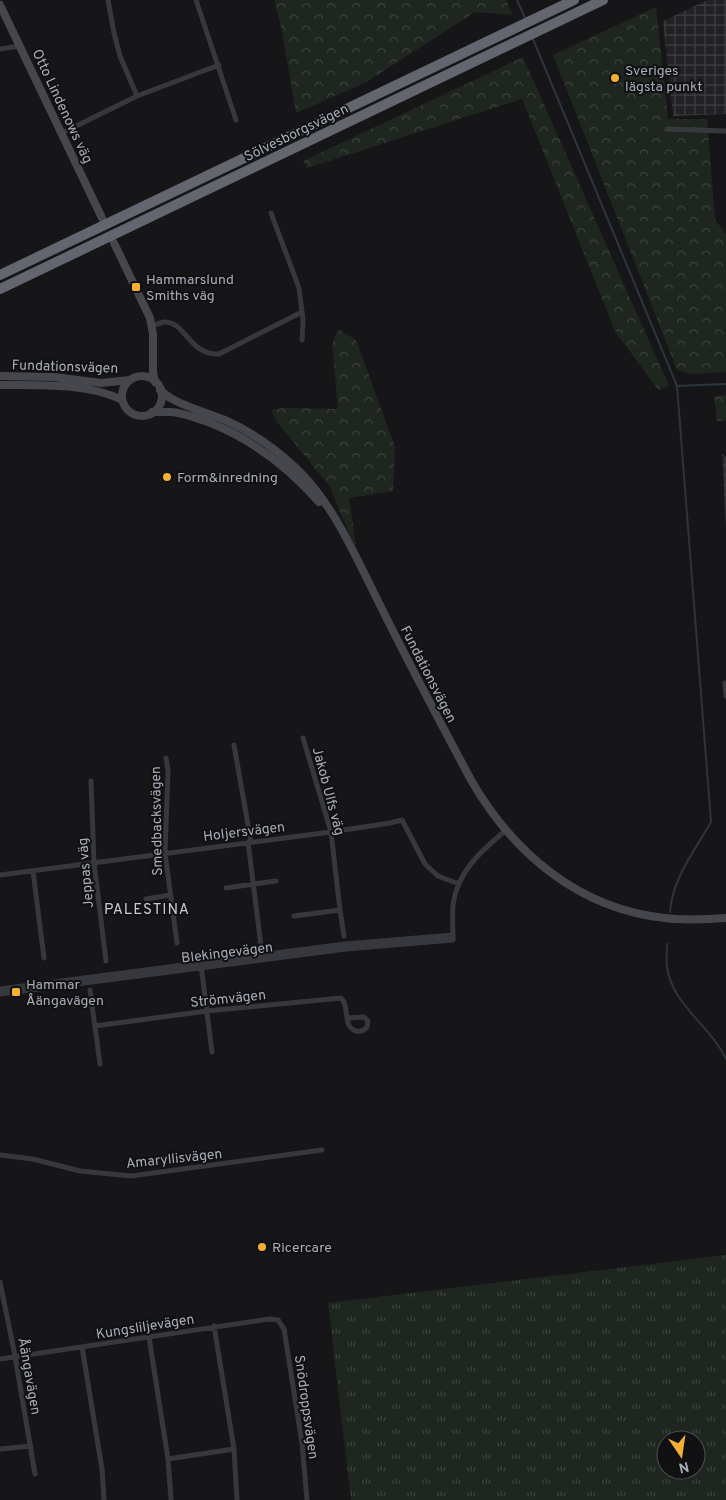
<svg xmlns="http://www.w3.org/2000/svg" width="726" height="1500" viewBox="0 0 726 1500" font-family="Overpass,sans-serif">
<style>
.industrial{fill:url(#industrial-grid)}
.grass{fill:url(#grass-tufts);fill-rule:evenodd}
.forest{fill:url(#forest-crowns)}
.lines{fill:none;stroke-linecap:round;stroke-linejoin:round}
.stream{stroke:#2c353c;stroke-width:2}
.street{stroke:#37383d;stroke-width:5}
.secondary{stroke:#45474d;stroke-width:8}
.highway{stroke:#63666e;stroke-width:10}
.poi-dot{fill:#f2b134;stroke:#111113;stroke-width:2}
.labels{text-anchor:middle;stroke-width:4;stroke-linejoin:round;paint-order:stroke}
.poi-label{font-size:14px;fill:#a8adb8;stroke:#111113;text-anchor:start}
.street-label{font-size:14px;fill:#a8adb8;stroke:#111113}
.neighbourhood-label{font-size:15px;letter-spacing:1px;fill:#c9ccd4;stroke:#111113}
</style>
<defs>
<pattern id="industrial-grid" width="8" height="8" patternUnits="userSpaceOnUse" patternTransform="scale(1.25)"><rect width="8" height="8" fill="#222225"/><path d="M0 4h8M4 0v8" fill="none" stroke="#3f3f43"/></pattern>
<pattern id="grass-tufts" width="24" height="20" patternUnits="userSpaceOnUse" patternTransform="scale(1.25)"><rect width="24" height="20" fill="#1e261f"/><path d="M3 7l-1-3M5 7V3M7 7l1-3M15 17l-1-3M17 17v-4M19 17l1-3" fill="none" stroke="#3c433d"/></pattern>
<pattern id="forest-crowns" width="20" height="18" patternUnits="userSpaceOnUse" patternTransform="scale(1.25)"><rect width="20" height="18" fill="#1e261f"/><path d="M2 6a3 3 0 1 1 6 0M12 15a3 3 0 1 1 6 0" fill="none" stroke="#3c433d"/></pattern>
</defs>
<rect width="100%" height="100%" fill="#161618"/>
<path class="industrial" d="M707,0H726V114L673,116L663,21Z
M722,454L726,457V528Z"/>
<path class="grass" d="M726,1255V1500H351L328,1303ZM666,1440H696V1470H666Z"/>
<path class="forest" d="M274,0H506L513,15L475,12L365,83L296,113L282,31Z
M656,7L668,119H707L715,220L726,234V372L693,374L677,370L553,55Z
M523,57L669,386L658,390L615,331L522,99L307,168L303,161Z
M338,329L356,340L395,447L393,491L349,498L356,545L352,541L330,487L278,423L271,410L283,408L338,409L332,344Z
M726,395V421H717L714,396Z"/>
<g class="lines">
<path class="stream" d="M517,0L526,20
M533,39L677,386L711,822C695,850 672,879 670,912
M677,386L726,384
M667,944C667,951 666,960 667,967C672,1005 711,1026 726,1059"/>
<path class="street" d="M108,0L114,33L120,56L137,96
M196,0L236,120
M0,49L20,46
M667,129L726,131
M62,133L137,96L219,65
M271,213L299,288L303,320L302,340
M152,326C156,324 160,323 164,322C185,321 190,356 219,354L302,312
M726,683H725L726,696
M234,745L251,842
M166,758L168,770L165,853L177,943
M91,781L94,863L106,961
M248,842L261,946
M33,871L44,958
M0,875L331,832L390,823L402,820L425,864L438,876L459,884
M226,888L276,881
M146,899L170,895
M340,910L344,936
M294,916L340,910L331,832L303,738
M201,965L212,1052
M0,989L345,944L453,935
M90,990L100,1064
M0,994L346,949L453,940C453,929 452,917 453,905C457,872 481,851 505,831
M95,1026L207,1011L341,998C350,1006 342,1027 356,1031C361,1032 364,1031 367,1027L368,1021L364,1017L347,1018
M0,1155L33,1159L80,1171L131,1176L322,1150
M0,1282L15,1356L35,1474
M214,1326L234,1449L237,1500
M149,1337L168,1459L171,1500
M82,1347L102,1469L104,1500
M0,1359L269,1319L278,1320L284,1329L302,1443L307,1500
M0,1449L31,1446
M168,1459L234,1449"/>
<path class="secondary" d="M0,5L102,218
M114,243L150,318L153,334V372L155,382
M0,376L54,377L101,383L130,380
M122 396a20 20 0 1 1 40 0a20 20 0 1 1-40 0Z
M0,385C38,385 88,383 122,400
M160,390C177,406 204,411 225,420C252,432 276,449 297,469C335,506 356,558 380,605C409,664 440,722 471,780C513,853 579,909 665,918C685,921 706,919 726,918
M152,412C158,412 165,412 171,412C184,413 196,418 208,422C252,439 288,467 319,502"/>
<path class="highway" d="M0,275L574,0
M0,289L603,0"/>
</g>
<g class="poi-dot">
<circle cx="615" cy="78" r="5"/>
<rect x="131" y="282" width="10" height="10" rx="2.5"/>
<circle cx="167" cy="477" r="5"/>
<rect x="11" y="987" width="10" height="10" rx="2.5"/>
<circle cx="262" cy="1247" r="5"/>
</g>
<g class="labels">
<g class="poi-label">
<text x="625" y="75">Sveriges<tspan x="625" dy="16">lägsta punkt</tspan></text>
<text x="146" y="284">Hammarslund<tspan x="146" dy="16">Smiths väg</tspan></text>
<text x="177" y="482">Form&amp;inredning</text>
<text x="26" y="989">Hammar<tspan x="26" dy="16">Åängavägen</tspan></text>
<text x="272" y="1252">Ricercare</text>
</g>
<g class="street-label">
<text transform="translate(63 106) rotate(65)" y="5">Otto Lindenows väg</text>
<text transform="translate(296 132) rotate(-26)" y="5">Sölvesborgsvägen</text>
<text transform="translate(65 366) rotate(2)" y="5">Fundationsvägen</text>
<text transform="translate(429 674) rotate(63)" y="5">Fundationsvägen</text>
<text transform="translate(329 791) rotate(75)" y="5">Jakob Ulfs väg</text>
<text transform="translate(156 821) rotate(-91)" y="5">Smedbacksvägen</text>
<text transform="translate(244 831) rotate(-7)" y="5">Holjersvägen</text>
<text transform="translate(85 873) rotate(-95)" y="5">Jeppas väg</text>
<text transform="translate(227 952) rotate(-7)" y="5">Blekingevägen</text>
<text transform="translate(228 998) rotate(-6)" y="5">Strömvägen</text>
<text transform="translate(174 1158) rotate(-6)" y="5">Amaryllisvägen</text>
<text transform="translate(145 1326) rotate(-9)" y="5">Kungsliljevägen</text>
<text transform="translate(30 1376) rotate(80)" y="5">Åängavägen</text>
<text transform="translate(307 1407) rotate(82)" y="5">Snödroppsvägen</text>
</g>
<g class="neighbourhood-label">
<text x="147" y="914">PALESTINA</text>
</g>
</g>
<g transform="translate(681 1455) rotate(167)"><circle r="24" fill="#111113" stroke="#4d4f55"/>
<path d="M0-4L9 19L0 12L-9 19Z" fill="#f2b134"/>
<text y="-8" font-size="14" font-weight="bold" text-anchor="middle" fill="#a8adb8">N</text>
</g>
</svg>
